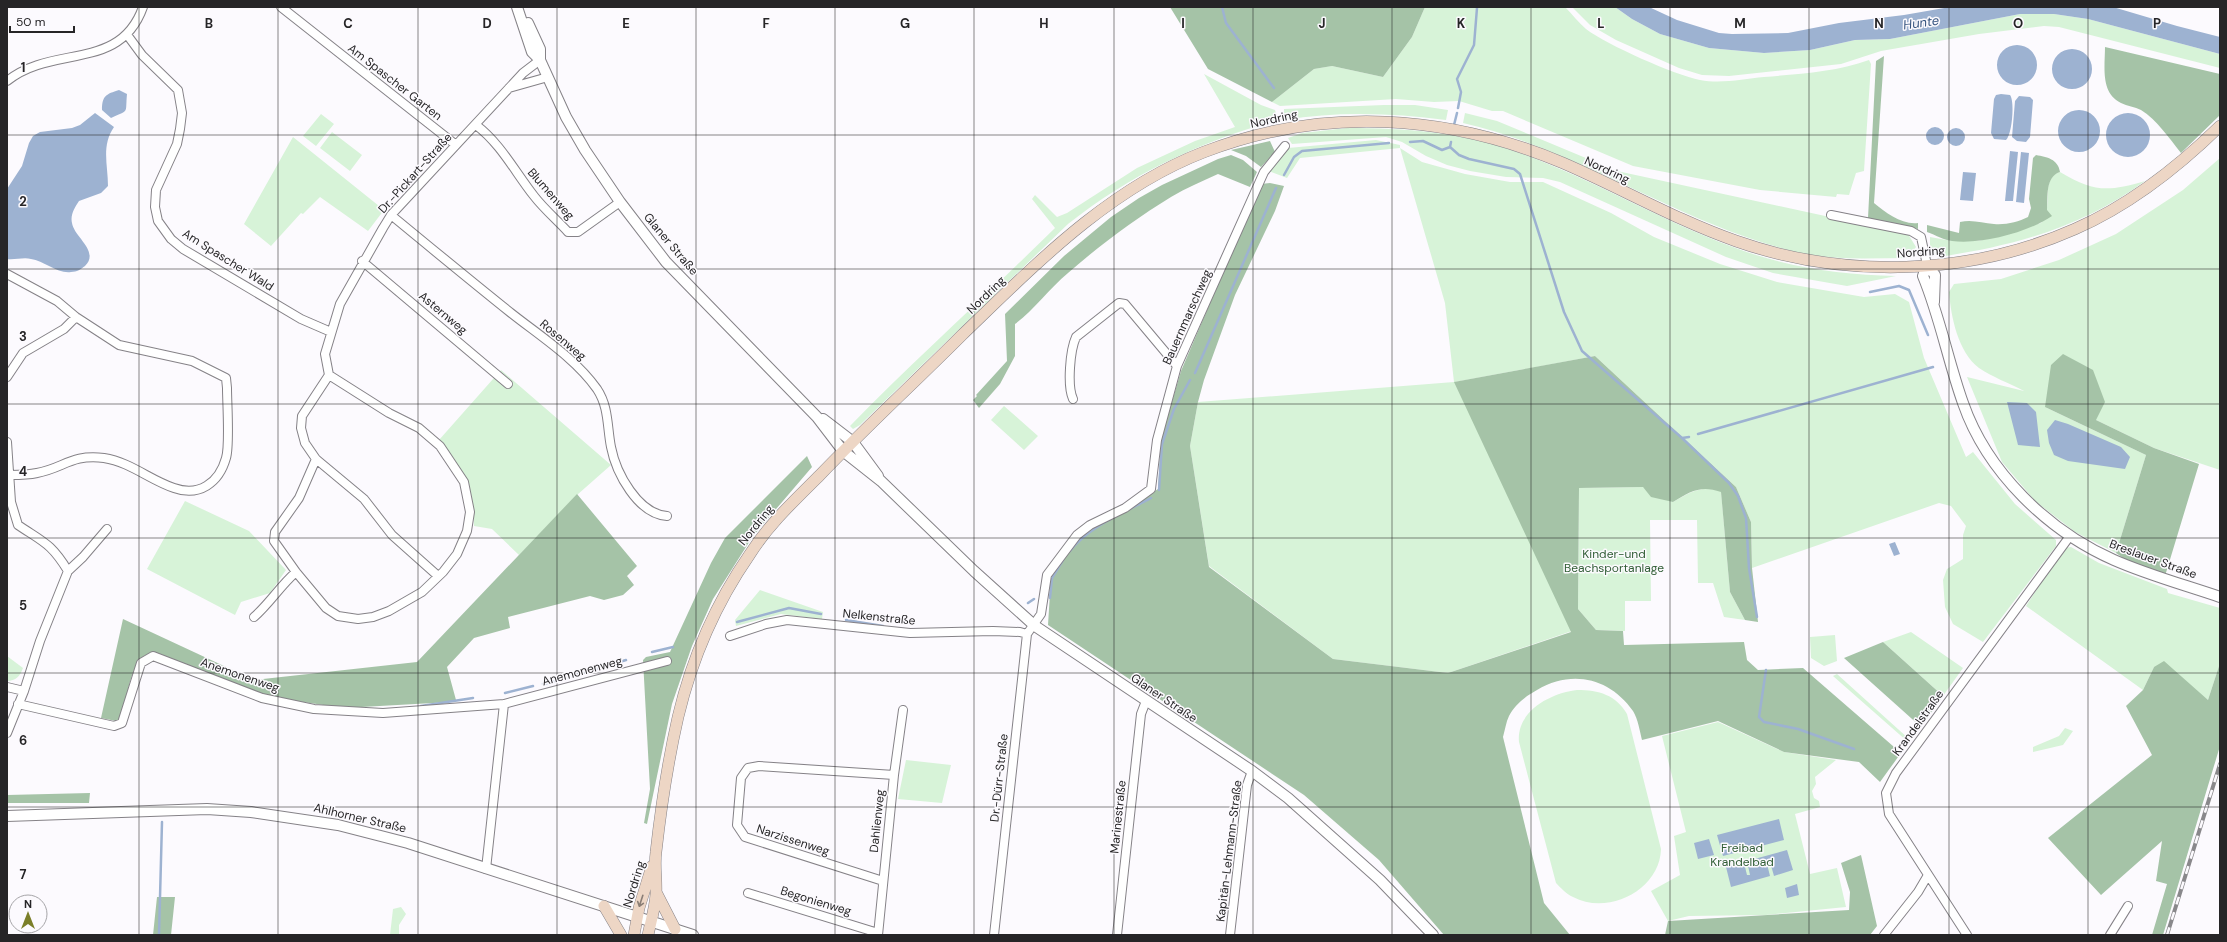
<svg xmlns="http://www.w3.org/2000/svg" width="2227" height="942" viewBox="0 0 2227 942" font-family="'DM Sans',sans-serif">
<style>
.green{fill:#d7f3d8}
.forest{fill:#a5c3a7}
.water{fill:#9db2d1}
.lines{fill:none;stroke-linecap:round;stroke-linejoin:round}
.stream{stroke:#9db2d1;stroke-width:2.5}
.minor-casing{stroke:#858287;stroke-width:10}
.tertiary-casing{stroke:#858287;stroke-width:12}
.secondary-casing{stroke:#858287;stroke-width:12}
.minor{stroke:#fff;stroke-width:8}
.tertiary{stroke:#fff;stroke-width:10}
.secondary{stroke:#edd6c5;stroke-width:11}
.rail-casing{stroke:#89888b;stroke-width:4}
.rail{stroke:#fcfafe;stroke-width:2.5;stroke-dasharray:8;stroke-linecap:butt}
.oneway{stroke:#8a7e76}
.grid{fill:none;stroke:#262527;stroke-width:1;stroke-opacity:0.55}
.labels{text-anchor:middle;stroke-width:3;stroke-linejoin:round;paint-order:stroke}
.street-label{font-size:12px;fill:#262527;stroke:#fcfafe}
.park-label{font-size:12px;fill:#305d35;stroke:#fcfafe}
.water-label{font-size:13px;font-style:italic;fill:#36547f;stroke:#fcfafe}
.grid-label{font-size:13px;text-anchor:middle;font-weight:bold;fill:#262527;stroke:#fcfafe;stroke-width:3;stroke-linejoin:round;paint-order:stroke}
</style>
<rect width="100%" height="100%" fill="#fcfafe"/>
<path class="green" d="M1425,7H1565C1572,14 1579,23 1586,29C1607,45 1675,75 1700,80C1721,84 1744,79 1764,77C1799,74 1836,72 1869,60L1871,64L1864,171L1856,173L1849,195L1837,194L1836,197L1760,190L1633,166L1503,111H1492L1459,101L1434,102L1396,99L1280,106L1272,102L1314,69L1332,66L1383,77L1412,37Z
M1572,7H1615L1632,19L1660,34L1709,48L1764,53L1810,50L1855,40L1890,39L2020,14H2054L2088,19L2220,54V68L2059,27L2044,26L1979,34L1881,51L1841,64L1729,76L1702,75L1679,68L1616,40L1590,25Z
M1204,74L1261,105L1275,110L1278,120C1201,141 1131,174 1068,224L860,425L853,429L850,426C916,358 987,295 1055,228L1032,199L1035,195L1057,217L1067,213L1137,168L1195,141L1235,127Z
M1384,105H1415L1448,110L1446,120C1392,113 1338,111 1284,120V109Z
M1465,113L1497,121L1617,171L1908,234L1916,247L1908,258C1871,258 1833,261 1796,252C1679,224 1580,150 1463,123Z
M321,114L334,124L316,146L303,136Z
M1347,128C1404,128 1462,132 1517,152C1591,178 1659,220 1733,247C1785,267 1840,275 1896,276L1847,286L1773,273L1726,257L1560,182L1543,178L1506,177L1470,171L1447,165L1426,156L1402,142L1386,137L1292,144L1288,138L1302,133Z
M332,132L362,155L350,171L320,148Z
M293,137L384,210L368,231L320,197L303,214L301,213L271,246L244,224Z
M1376,140L1400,145V148L1422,162L1465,174L1510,182H1543L1611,213L1654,237L1720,264L1777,282L1864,297L1895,294L1909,302L1924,358L1966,457L1973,452L2015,504L2056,540V546L1983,642L1953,624L1945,607L1943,580L1947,569L1963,559V535L1966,526L1951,506L1939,503L1752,568L1751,522L1736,487L1595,356L1455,382L1572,631L1448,673L1333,659L1209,566L1190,446L1198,402L1454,382L1445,303L1400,148L1300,158L1287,178L1269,171L1288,148Z
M2220,158V470L2154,448L2096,420L2045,407L2146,455L2116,553L2075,532L2035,501L2002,462L1967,377L2024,391C2009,383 1992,377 1979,368C1958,352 1951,317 1949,292L1954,284L2001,279L2059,260L2116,234L2183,190Z
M2060,172C2094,192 2107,192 2145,181C2083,227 2014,246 1939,257L1930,250V237L1952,241H1979L2041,223C2044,219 2047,214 2047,208C2049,195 2044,177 2060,172Z
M501,370L611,465L577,495L519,555L492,529L474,526C474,493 462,465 439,440Z
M1004,406L1038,436L1024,450L991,420Z
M1643,487L1673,502C1691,492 1701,485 1721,491L1730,592L1745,620L1724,617L1713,583H1698L1697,520H1650L1651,601H1625V631L1596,630L1578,609L1579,488Z
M185,501L249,531L286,570L270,593L241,602L235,615L147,569Z
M2071,547L2099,563L2167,589L2168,593L2220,608V663L2208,700L2154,667L2143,690L2026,606L2064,548Z
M760,590L823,612L822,619L781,614L736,626L735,620Z
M1911,632L1963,668L1943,696L1883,642Z
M1835,635L1837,661L1824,666L1811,658L1810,637Z
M7,656L23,668C20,676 16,681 7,681Z
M1837,674L1909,739L1908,742L1833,676Z
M1577,690C1599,690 1616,695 1627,714L1661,849C1660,890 1608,916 1573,897C1566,894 1561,888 1556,883L1519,742C1516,711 1551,693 1577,690Z
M1718,722L1784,752L1836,760L1815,777L1816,784L1812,791L1814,798L1819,801L1820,807L1795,814L1810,874L1837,868L1846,907L1766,915L1689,916L1668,921L1651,891L1680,875L1674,836L1686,832L1662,736Z
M2065,728L2073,731L2063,745L2033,752V747L2059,736Z
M906,760L951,765L942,803L898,799Z
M401,907L406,914L399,925V935H390L393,909Z"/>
<path class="forest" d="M1170,7H1425L1412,37L1383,77L1332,66L1314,69L1272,102L1208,69Z
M2105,47L2220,74V115L2181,153C2169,138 2157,120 2141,110C2135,107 2127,106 2121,103C2100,93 2105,66 2105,47Z
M1884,56L1874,203C1886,213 1902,225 1918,223V229L1868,218L1876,61Z
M1270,141L1275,152L1261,167L1246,156L1231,150Z
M1231,155L1243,160L1257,172L1250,187L1218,174C1203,181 1186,188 1171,197C1135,219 1100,245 1068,273C1049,289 1034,310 1015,324V356L1000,384L979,408L973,400L977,396L976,395L1007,361L1005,314L1064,256L1111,217L1139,198L1162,185L1218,159Z
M2036,155C2047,157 2058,159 2060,172C2045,177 2048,197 2047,210L2052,216C2029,232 1981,245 1952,241C1943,240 1936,235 1927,232V225L1959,233L1960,222C1972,219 1982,223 1994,224C2006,225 2018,222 2028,217L2031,208L2029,199L2033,158Z
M1270,183L1284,186L1275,211L1235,295L1204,380L1198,402L1190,446L1209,567L1333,659L1448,673L1571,632L1454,382L1595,356L1736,487L1751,522L1752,568L1758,622L1745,620L1730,592L1721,492C1701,485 1691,491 1673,502L1651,497L1643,487L1579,488L1578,609L1596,630L1623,631L1624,645L1744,642L1747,660L1758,670L1803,668L1901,753L1880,782L1859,762L1784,752L1718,721L1642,740C1640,732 1638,719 1633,711C1610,678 1572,669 1537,690C1526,696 1515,704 1509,716C1506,722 1505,730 1503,737L1544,903L1570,935H1444L1379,860L1304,795L1048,625L1051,577L1078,539L1158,489L1161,439L1181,371L1261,184Z
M2063,354L2093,370L2105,402L2096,420L2154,448L2199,464L2165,576L2135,566L2116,553L2146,455L2045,407L2051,365Z
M807,456L812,467L753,536L713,599L692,646L672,704L647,824L644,823L650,789L643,660L646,657L670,652L711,563L725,538Z
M577,494L637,566L627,576L634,585L623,595L604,600L590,596L508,617L510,628L474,638L447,667L456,700L451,702L344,708L303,702L258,694L158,653C153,653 147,653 143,657C130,666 125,706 121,722L101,718L123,619L254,680L417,662Z
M1883,642L1943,696L1921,727L1844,658Z
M2164,661L2208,700L2220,663V746L2163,935H2152L2167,884L2156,881L2162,841L2101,895L2048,838L2152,755L2126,706L2143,690L2154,667Z
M90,793L89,803H7V795Z
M1861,855L1877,926L1870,935H1665L1668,921L1849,910L1850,892L1841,863Z
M157,897H175L171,935H153Z"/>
<path class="water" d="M1615,7H1649L1677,20L1719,33L1732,34L1788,33L1839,23L1904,15L1950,7H2113L2177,26L2220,37V54L2088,19L2054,14H2020L1890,39L1855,40L1810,50L1764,53L1709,48L1660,34L1632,19Z
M1997 65a20 20 0 1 1 40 0a20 20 0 1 1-40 0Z
M2052 69a20 20 0 1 1 40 0a20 20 0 1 1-40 0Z
M119,90L127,94C125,115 130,109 111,118L102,110C102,96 106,94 119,90Z
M2001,94L2010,95C2015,101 2012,135 2006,140L1994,139L1991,133L1994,99L1996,95Z
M2019,96L2030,97L2033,100L2030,137L2026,142L2017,141L2012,137L2015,101Z
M2058 131a21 21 0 1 1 42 0a21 21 0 1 1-42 0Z
M95,113L114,127C101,146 108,165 108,186L101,193L79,201C75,207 70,215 72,223C74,237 100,251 85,266C81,269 77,272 71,272C58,274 44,261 31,259C24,257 15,260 7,259V189L22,166L29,143L33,136L40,132L72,128L80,125Z
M2106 135a22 22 0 1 1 44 0a22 22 0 1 1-44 0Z
M1926 136a9 9 0 1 1 18 0a9 9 0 1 1-18 0Z
M1947 137a9 9 0 1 1 18 0a9 9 0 1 1-18 0Z
M2010,151L2018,152L2013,201H2005Z
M2021,152L2029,153L2024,203L2016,202Z
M1963,172L1976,173L1973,201L1960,200Z
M2007,402L2027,403L2036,412L2040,447L2018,445Z
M2055,420L2068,424L2121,447L2130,457L2125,469L2068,461L2054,455L2049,443L2047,430Z
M1895,542L1900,554L1894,556L1889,544Z
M1779,819L1784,840L1723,856L1717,835Z
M1709,839L1714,855L1698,859L1694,843Z
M1787,850L1793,870L1774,876L1770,862L1767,864L1770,876L1731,887L1726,867L1744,863L1747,875H1750L1747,861Z
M1797,884L1799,895L1787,898L1785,888Z"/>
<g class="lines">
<path class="stream" d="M1222,7L1226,23L1274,88
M1458,108L1461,92L1457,79L1474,45L1477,8
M1454,125L1457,113
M1410,142L1423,141L1442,150L1450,147
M1451,142L1450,147L1459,155L1469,159L1514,169L1520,174L1564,312L1582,351L1682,438L1729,483L1738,496L1746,518L1749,568L1757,617
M1284,175L1294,157L1302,151L1389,143
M1870,292L1899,286L1909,290L1928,335
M1195,373L1276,188
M1698,434L1933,367
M1682,438L1689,437
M1159,490L1162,444L1174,409L1190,380
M1070,551C1089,526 1124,513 1151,498
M1050,598L1052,578L1063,560
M1028,603L1034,599
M846,620L883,626
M737,622L789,608L821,614
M652,652L673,647
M1766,670L1759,717L1764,722L1798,729L1854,749
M567,678L626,660
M543,684L555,681
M505,693L533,686
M421,706L473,698
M159,935L162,822"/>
<defs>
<path id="minor" d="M281,7L456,145
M128,36L142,55L178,90L182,113L180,129L177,144L156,190L155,207L158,221L171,239L183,249L301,319L331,332
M7,81C53,44 120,72 143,7
M509,88L548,77
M476,125C501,144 515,172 534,196C544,209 557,220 568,232H578L620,202
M391,215C431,248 471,281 511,313C540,336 575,358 597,389C609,407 607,427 611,447C616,473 638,514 667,516
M1831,215L1911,231L1921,237L1927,265
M362,261L508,384
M7,274L57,301L76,317L119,345L192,361L226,378L227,388C227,404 230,445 226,458C219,483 199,497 174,488C150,480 130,462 104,458C71,454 64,468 37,473C28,475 19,475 10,475
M329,375L302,416L301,428L305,443L316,459L364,499L392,535L438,576
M7,377L23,353L64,329L76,317
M1073,399C1067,386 1070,350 1076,337L1119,303L1125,304L1177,366
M7,442L11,502L18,525C43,542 51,543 68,571
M316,459L299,498L275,532L274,541L296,572L326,608L338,616L358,619L373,617L389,611L422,592L443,572L457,554L467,531L470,512L464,482L440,446L419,428L389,413L329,375L325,354L340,304L383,228L391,215L523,73L540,60
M254,617C270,603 280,586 296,572
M730,636L766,624L787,620L910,633L993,631L1020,632L1027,634
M7,687L24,691
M18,704L114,726L122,723L141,663L153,656L262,698L314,709L383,713L504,704L667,661
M7,733L24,691L40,641L68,571L83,557L107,529
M486,869L504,704
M883,881L745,837L737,825L741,778L748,768L759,766L894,775
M748,893L878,933
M878,935L894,775L903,710
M994,935L1027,634L1041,614L1047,575L1077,535L1090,525L1125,508L1151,489L1157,440L1177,366L1264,172L1285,146
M1117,935L1141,714L1146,701
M1230,935L1247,785L1252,771
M1884,935L1918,892L1928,875
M1967,935L1889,814L1886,793L1896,773L2070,536
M2110,935L2128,906"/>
<path id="tertiary" d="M517,7L532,52L540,60L566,117L585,150L620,202L666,262L817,417L843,451L881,481L974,571L1035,626L1252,771L1288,798L1380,880L1433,935
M528,23L540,49V60
M1934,302L1935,275L1927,265L1923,276C1940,317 1948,361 1963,403C1987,472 2048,531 2114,560C2148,575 2185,585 2220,597
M823,419L853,442L878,476
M7,816L207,809L251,812L338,825L408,843L693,935"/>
<path id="secondary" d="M656,892L675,929
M604,906L621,935
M634,935L639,908L652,866
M648,935C651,921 655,908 656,894C657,880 654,866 656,852C661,807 668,761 678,717C692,658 716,603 750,554C769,524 795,500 820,475C866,427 915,382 962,335C1035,265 1108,189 1204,152C1323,106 1447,114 1563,163C1621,188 1676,220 1736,241C1844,279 1969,276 2075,229C2130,205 2177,168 2220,126"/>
</defs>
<use href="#minor" class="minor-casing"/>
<use href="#tertiary" class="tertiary-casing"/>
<use href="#secondary" class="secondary-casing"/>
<use href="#minor" class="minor"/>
<use href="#tertiary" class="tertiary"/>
<use href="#secondary" class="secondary"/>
<defs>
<path id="rail" d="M2167,935L2220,764"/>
</defs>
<use href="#rail" class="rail-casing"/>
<use href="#rail" class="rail"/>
</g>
<defs><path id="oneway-shaft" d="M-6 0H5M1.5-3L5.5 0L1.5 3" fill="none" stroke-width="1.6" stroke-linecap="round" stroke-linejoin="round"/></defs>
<use class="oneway" href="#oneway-shaft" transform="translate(641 901) rotate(108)"/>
<path class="grid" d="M139,7V935M278,7V935M418,7V935M557,7V935M696,7V935M835,7V935M974,7V935M1114,7V935M1253,7V935M1392,7V935M1531,7V935M1670,7V935M1809,7V935M1949,7V935M2088,7V935M7,135H2220M7,269H2220M7,404H2220M7,538H2220M7,673H2220M7,807H2220"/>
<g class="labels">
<g class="street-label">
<text transform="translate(395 82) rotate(38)" y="4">Am Spascher Garten</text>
<text transform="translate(1274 119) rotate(-12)" y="4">Nordring</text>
<text transform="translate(1607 170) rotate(25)" y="4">Nordring</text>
<text transform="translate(415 173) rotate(-48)" y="4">Dr.-Pickart-Straße</text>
<text transform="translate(551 194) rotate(49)" y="4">Blumenweg</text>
<text transform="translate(671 244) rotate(50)" y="4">Glaner Straße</text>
<text transform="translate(1921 252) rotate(-4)" y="4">Nordring</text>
<text transform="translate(228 260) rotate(32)" y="4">Am Spascher Wald</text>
<text transform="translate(986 295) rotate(-44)" y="4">Nordring</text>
<text transform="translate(443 313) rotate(40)" y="4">Asternweg</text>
<text transform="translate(1187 317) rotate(-66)" y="4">Bauernmarschweg</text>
<text transform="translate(563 340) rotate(40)" y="4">Rosenweg</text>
<text transform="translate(756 525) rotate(-51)" y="4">Nordring</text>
<text transform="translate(2153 559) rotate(20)" y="4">Breslauer Straße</text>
<text transform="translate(879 617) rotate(6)" y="4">Nelkenstraße</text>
<text transform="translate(582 671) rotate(-15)" y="4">Anemonenweg</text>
<text transform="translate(240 675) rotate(19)" y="4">Anemonenweg</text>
<text transform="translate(1164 698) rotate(34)" y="4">Glaner Straße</text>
<text transform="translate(1918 723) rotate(-54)" y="4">Krandelstraße</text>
<text transform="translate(999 778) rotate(-84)" y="4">Dr.-Dürr-Straße</text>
<text transform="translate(1118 817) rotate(-84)" y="4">Marinestraße</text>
<text transform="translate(360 818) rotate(13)" y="4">Ahlhorner Straße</text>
<text transform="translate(877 821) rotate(-84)" y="4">Dahlienweg</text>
<text transform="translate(793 840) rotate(18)" y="4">Narzissenweg</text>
<text transform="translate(1229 851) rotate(-83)" y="4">Kapitän-Lehmann-Straße</text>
<text transform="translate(634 884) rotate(-73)" y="4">Nordring</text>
<text transform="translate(816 901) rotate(17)" y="4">Begonienweg</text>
</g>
<g class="park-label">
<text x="1614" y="558">Kinder-und<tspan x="1614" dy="14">Beachsportanlage</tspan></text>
<text x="1742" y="852">Freibad<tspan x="1742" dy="14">Krandelbad</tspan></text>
</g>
<g class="water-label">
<text transform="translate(1921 22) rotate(-8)" y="5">Hunte</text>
</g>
</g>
<g class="grid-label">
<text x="209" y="28">B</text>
<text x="348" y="28">C</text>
<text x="487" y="28">D</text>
<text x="626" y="28">E</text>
<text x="766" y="28">F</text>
<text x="905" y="28">G</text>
<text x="1044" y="28">H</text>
<text x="1183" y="28">I</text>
<text x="1322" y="28">J</text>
<text x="1461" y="28">K</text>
<text x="1601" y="28">L</text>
<text x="1740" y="28">M</text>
<text x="1879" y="28">N</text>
<text x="2018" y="28">O</text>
<text x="2157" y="28">P</text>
<text x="23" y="72">1</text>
<text x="23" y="206">2</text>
<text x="23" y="341">3</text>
<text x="23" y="476">4</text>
<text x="23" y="610">5</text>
<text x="23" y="745">6</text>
<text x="23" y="879">7</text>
</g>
<rect width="2227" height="942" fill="none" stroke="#262527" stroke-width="16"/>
<g transform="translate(28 914)"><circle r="19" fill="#fcfafe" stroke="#a6a5a8"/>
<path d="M0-3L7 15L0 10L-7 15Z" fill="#7b7f29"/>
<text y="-6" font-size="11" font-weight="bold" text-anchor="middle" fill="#262527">N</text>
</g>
<path d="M10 26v6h64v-6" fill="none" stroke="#262527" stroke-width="2"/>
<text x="16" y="26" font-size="12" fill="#262527" stroke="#fcfafe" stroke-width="3" paint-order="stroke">50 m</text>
</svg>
